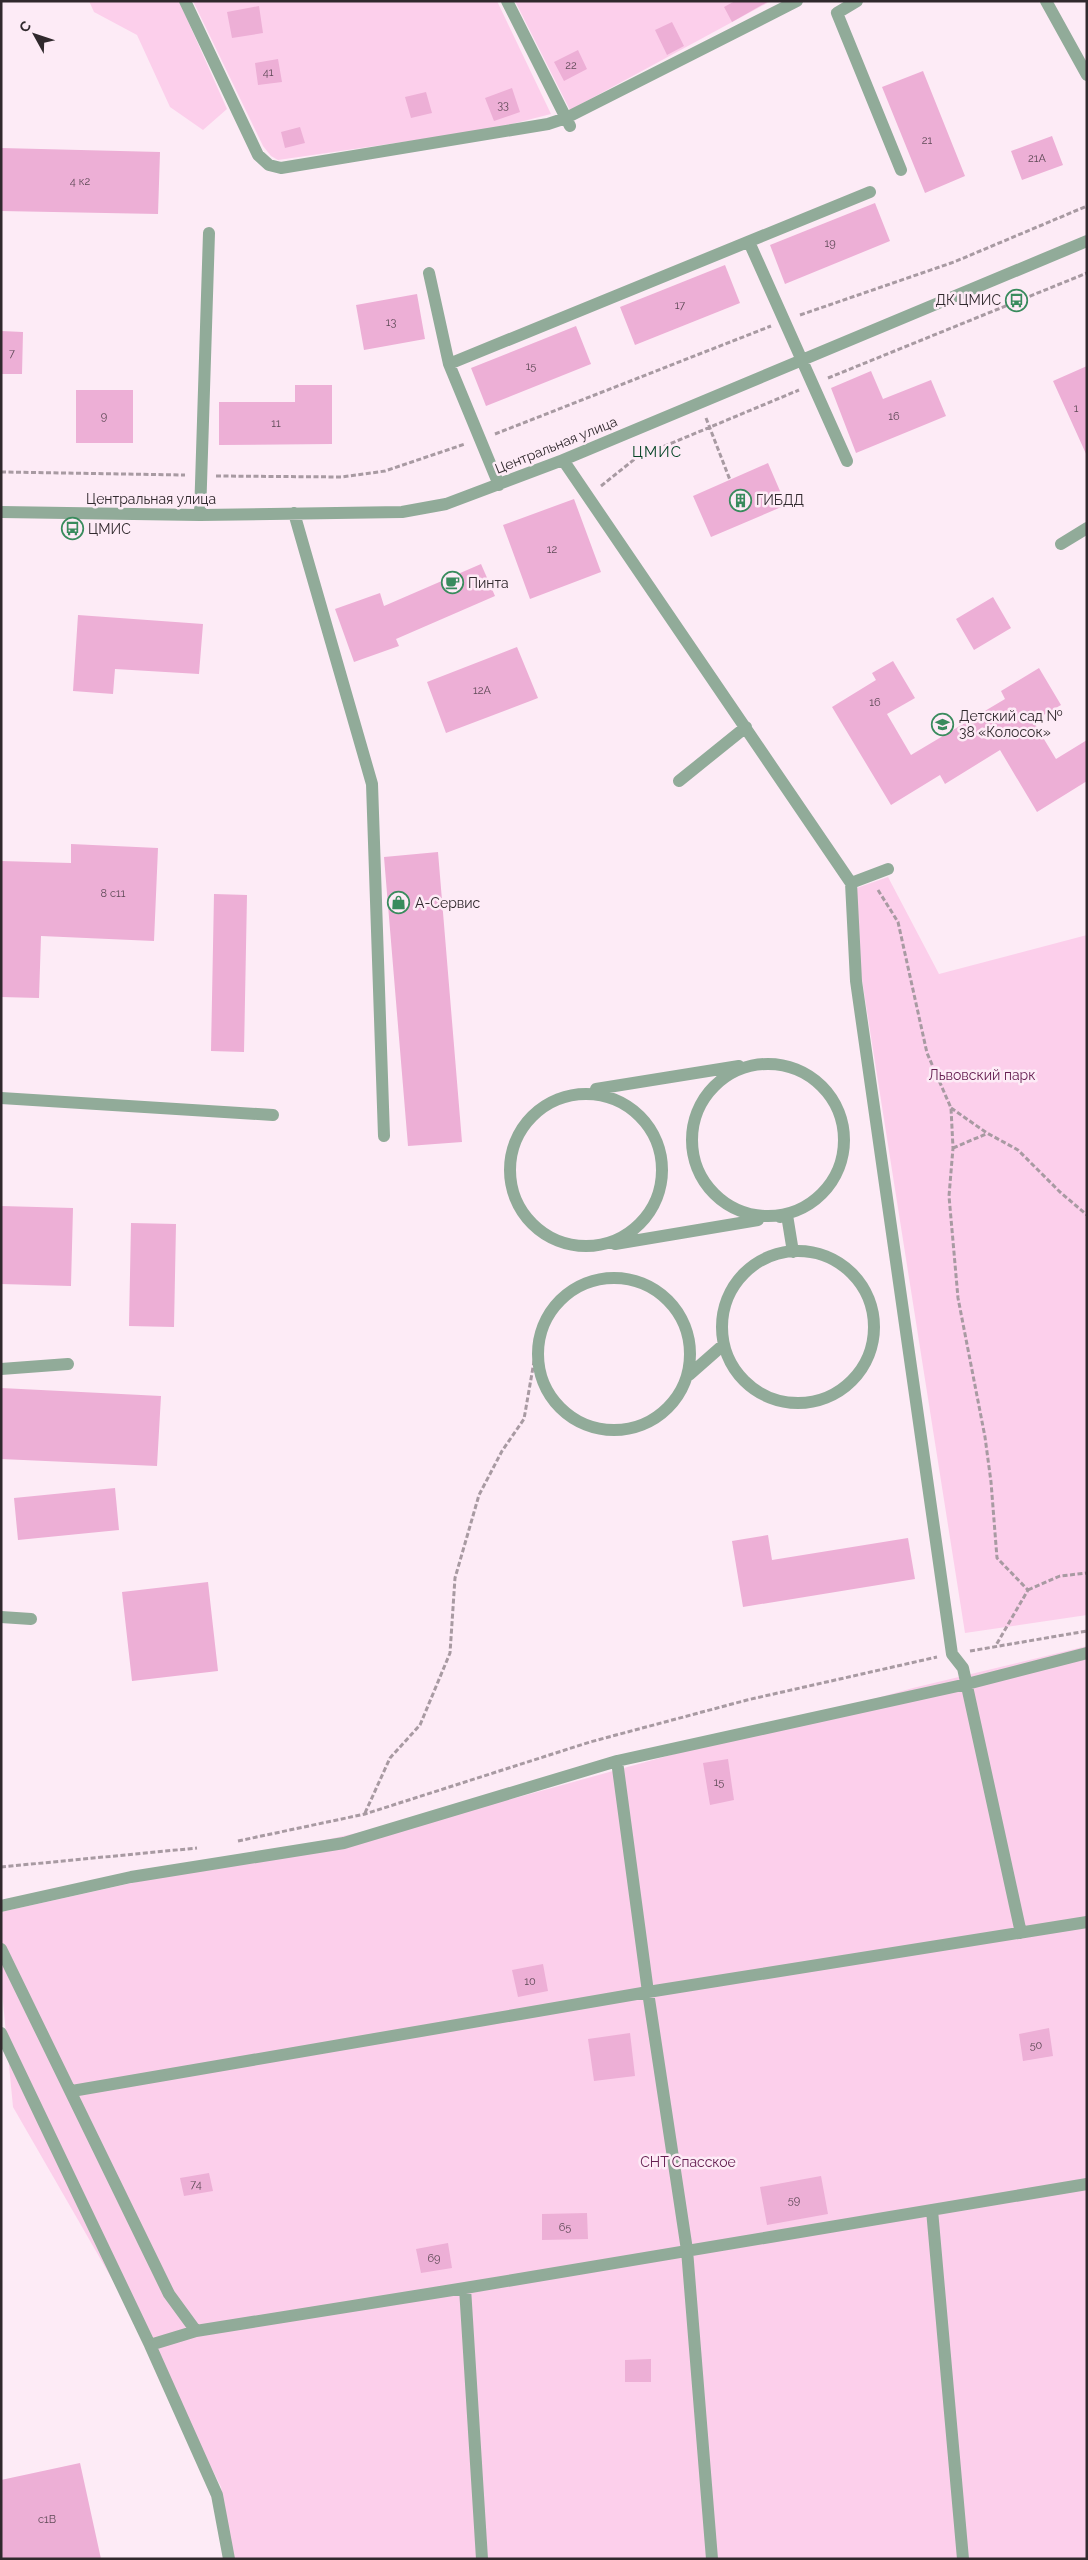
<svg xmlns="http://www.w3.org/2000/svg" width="1088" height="2560" viewBox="0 0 1088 2560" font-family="Raleway,sans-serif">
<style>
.green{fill:#fccfeb}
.building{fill:#edafd6}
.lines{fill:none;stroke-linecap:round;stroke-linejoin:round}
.path{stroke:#a89aa2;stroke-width:3;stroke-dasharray:5 2.5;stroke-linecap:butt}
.minor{stroke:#91ab99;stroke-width:12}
.labels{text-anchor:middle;stroke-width:5;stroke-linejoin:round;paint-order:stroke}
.number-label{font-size:11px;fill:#5f4a57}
.poi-label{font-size:14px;fill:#30292d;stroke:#fdebf6;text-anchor:start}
.street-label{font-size:14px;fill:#30292d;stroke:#fdebf6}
.park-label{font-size:14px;fill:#662052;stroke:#fdebf6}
.neighbourhood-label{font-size:15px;letter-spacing:1px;fill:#054526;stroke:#fdebf6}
</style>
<rect width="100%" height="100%" fill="#fdebf6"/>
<path class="green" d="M89,1H179L227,109L203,130L170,107L137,35L94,12Z
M193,1H497L551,114L493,129L278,160L271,156L263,146Z
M515,1H771L570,110Z
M888,877L939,974L1087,935V1615L965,1633L848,891Z
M1087,1646V2559H232L221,2487L150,2345L13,2107L1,1981V1912L519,1797L913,1688Z"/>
<path class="building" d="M735,1H769L732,22L724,7Z
M259,6L263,33L232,38L227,12Z
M672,22L684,46L667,55L655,30Z
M578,50L587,69L564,81L554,62Z
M278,59L282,82L258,85L255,63Z
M923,71L965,176L925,193L882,87Z
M512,88L520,112L494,121L485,98Z
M426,92L432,113L411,118L405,97Z
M300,127L305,143L285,148L281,132Z
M1052,136L1063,165L1022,180L1011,151Z
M1,148L160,152L158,214L1,211Z
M875,203L890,241L785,284L770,245Z
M725,265L740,303L635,345L620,307Z
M417,294L425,339L364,350L356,305Z
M576,326L591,364L486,406L471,368Z
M1,331L23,332L22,374H1Z
M1087,366V456L1053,381Z
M871,371L883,399L931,380L946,416L856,453L831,388Z
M295,385H332V444L219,445V402H295Z
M76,390H133V443H76Z
M768,463L786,505L711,537L693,496Z
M574,499L601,572L530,599L503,525Z
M481,564L495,596L396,639L399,646L354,662L335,609L380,593L384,606Z
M993,597L1011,628L974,650L956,619Z
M78,615L203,624L199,674L115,669L113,694L73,691Z
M517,647L538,698L446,733L427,682Z
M893,661L915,698L887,714L911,755L1005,699L1001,691L1039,668L1061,705L1033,721L1056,759L1087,740V781L1037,812L1000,750L945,784L940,775L891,805L832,707L876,680L872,673Z
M71,844L158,848L154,941L41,936L39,998L1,997V861L71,863Z
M438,852L462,1142L408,1146L384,857Z
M214,894L247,895L244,1052L211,1051Z
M1,1206L73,1208L71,1286L1,1284Z
M131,1223L176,1224L174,1327L129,1326Z
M1,1388L161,1396L157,1466L1,1459Z
M115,1488L119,1530L18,1540L14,1498Z
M768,1535L772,1560L908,1538L915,1579L743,1607L732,1541Z
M208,1582L218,1671L132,1681L122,1592Z
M728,1759L734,1800L710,1805L703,1763Z
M543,1964L548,1991L518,1997L512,1970Z
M1049,2028L1053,2056L1023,2061L1019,2034Z
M630,2033L635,2076L594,2081L588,2039Z
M209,2173L213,2191L184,2196L180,2178Z
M821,2176L828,2214L767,2225L760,2187Z
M587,2213L588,2239L542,2240V2214Z
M448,2243L452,2268L421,2273L416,2249Z
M651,2359V2382H625V2360Z
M80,2463L101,2559H1V2480Z"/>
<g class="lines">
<path class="path" d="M800,315L954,262L1087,206
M828,378L1087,273
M706,418L730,480
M495,434L771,326
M1,472L185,475
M216,476L342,477L385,471L465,444
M601,486L636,458L799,390
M878,890L898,922L927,1053L951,1108L953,1148L949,1196L958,1298L985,1437L991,1482L997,1558L1028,1590L995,1647
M951,1108L987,1133L1018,1150L1060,1192L1087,1215
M953,1148L986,1134
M1028,1590L1060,1576L1087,1573
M970,1651L1087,1631
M365,1813L390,1758L420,1725L450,1653L455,1578L479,1495L502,1451L524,1419L539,1333
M238,1841L365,1814L590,1742L747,1700L937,1657
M1,1867L197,1848"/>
<path class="minor" d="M185,1L258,155L269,165L281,168L548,124L566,118L797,1
M507,1L570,126
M857,1L837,13L901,170
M1046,1L1087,75
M749,242L847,461
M429,273L449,364L499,485
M449,364L870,192
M563,460L851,883L856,981L952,1654L963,1668L1021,1933
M1,512L200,515L402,512L446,504L563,460L1087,241
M294,513L372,784L384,1136
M200,515L209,233
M1061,544L1087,528
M679,781L746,727
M851,883L888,869
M692 1140a76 76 0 1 1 152 0a76 76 0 1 1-152 0Z
M596,1089L739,1066
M510 1170a76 76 0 1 1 152 0a76 76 0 1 1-152 0Z
M1,1098L273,1115
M780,1217L787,1215L793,1252
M615,1244L758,1220
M722 1327a76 76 0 1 1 152 0a76 76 0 1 1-152 0Z
M538 1354a76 76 0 1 1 152 0a76 76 0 1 1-152 0Z
M1,1369L68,1364
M689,1375L722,1346
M1,1617L31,1619
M617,1761L648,1992L687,2250L712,2559
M1,1906L131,1877L344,1843L617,1761L967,1684L1087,1653
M1,1949L169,2294L196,2331
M1,2033L150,2345L217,2495L229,2559
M72,2091L648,1992L1087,1922
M932,2210L963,2559
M465,2288L482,2559
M150,2345L196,2331L465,2288L1087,2184"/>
</g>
<defs>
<symbol id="bus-ring" viewBox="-11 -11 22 22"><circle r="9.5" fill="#fdebf6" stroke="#398b5d" stroke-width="1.5"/><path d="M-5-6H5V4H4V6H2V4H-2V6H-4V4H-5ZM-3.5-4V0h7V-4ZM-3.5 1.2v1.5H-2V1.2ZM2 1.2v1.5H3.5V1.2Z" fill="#398b5d"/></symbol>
<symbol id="building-ring" viewBox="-11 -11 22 22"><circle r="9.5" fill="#fdebf6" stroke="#398b5d" stroke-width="1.5"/><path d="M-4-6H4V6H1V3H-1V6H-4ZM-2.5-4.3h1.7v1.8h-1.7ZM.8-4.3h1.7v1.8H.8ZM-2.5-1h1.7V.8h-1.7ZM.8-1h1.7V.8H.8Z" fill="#398b5d"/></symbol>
<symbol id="cafe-ring" viewBox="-11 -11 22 22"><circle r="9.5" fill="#fdebf6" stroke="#398b5d" stroke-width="1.5"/><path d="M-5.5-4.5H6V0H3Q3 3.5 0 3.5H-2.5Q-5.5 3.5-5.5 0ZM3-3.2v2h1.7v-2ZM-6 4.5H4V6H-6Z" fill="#398b5d"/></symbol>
<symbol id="school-ring" viewBox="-11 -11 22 22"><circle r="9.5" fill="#fdebf6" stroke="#398b5d" stroke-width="1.5"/><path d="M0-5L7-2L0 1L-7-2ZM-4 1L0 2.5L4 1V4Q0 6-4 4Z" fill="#398b5d"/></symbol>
<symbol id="shop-ring" viewBox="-11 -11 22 22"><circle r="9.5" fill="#fdebf6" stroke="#398b5d" stroke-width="1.5"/><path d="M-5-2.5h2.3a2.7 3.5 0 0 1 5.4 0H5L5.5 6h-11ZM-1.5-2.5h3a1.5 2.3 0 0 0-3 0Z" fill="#398b5d"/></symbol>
</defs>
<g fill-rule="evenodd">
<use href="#bus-ring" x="1004" y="288" width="25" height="25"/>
<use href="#building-ring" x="728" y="488" width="25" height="25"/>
<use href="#bus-ring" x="60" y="516" width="25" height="25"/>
<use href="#cafe-ring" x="440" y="570" width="25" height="25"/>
<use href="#school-ring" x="930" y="712" width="25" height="25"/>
<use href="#shop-ring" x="386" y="890" width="25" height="25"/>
</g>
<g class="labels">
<g class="number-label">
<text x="571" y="69">22</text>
<text x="268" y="76">41</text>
<text x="503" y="109">33</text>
<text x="927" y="144">21</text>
<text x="1037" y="162">21А</text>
<text x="80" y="185">4 к2</text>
<text x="830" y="247">19</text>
<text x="680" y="309">17</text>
<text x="391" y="326">13</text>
<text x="12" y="357">7</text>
<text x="531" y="370">15</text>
<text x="1076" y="412">1</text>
<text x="104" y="420">9</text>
<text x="894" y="420">16</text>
<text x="276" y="427">11</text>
<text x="552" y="553">12</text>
<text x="482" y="694">12А</text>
<text x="875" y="706">16</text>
<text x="113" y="897">8 с11</text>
<text x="719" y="1786">15</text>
<text x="530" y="1985">10</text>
<text x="1036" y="2049">50</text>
<text x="196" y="2188">74</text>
<text x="794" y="2204">59</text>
<text x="565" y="2231">65</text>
<text x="434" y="2262">69</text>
<text x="47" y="2523">с1В</text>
</g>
<g class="poi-label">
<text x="1001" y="305" text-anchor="end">ДК ЦМИС</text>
<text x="756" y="505">ГИБДД</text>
<text x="88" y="534">ЦМИС</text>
<text x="468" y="588">Пинта</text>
<text x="959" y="721">Детский сад №<tspan x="959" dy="16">38 «Колосок»</tspan></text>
<text x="415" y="908">A-Сервис</text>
</g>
<g class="street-label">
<text transform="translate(556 445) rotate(-22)" y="5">Центральная улица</text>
<text x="151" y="504">Центральная улица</text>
</g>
<g class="park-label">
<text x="982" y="1080">Львовский парк</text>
<text x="688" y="2167">СНТ Спасское</text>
</g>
<g class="neighbourhood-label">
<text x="657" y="457">ЦМИС</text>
</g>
</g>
<rect width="1088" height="2560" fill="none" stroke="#30292d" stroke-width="5"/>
<g transform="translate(35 35) rotate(310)" stroke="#fdebf6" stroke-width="4" paint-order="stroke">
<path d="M0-4L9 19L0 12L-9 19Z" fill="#30292d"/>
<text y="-8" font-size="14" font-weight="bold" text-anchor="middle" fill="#30292d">С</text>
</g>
</svg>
